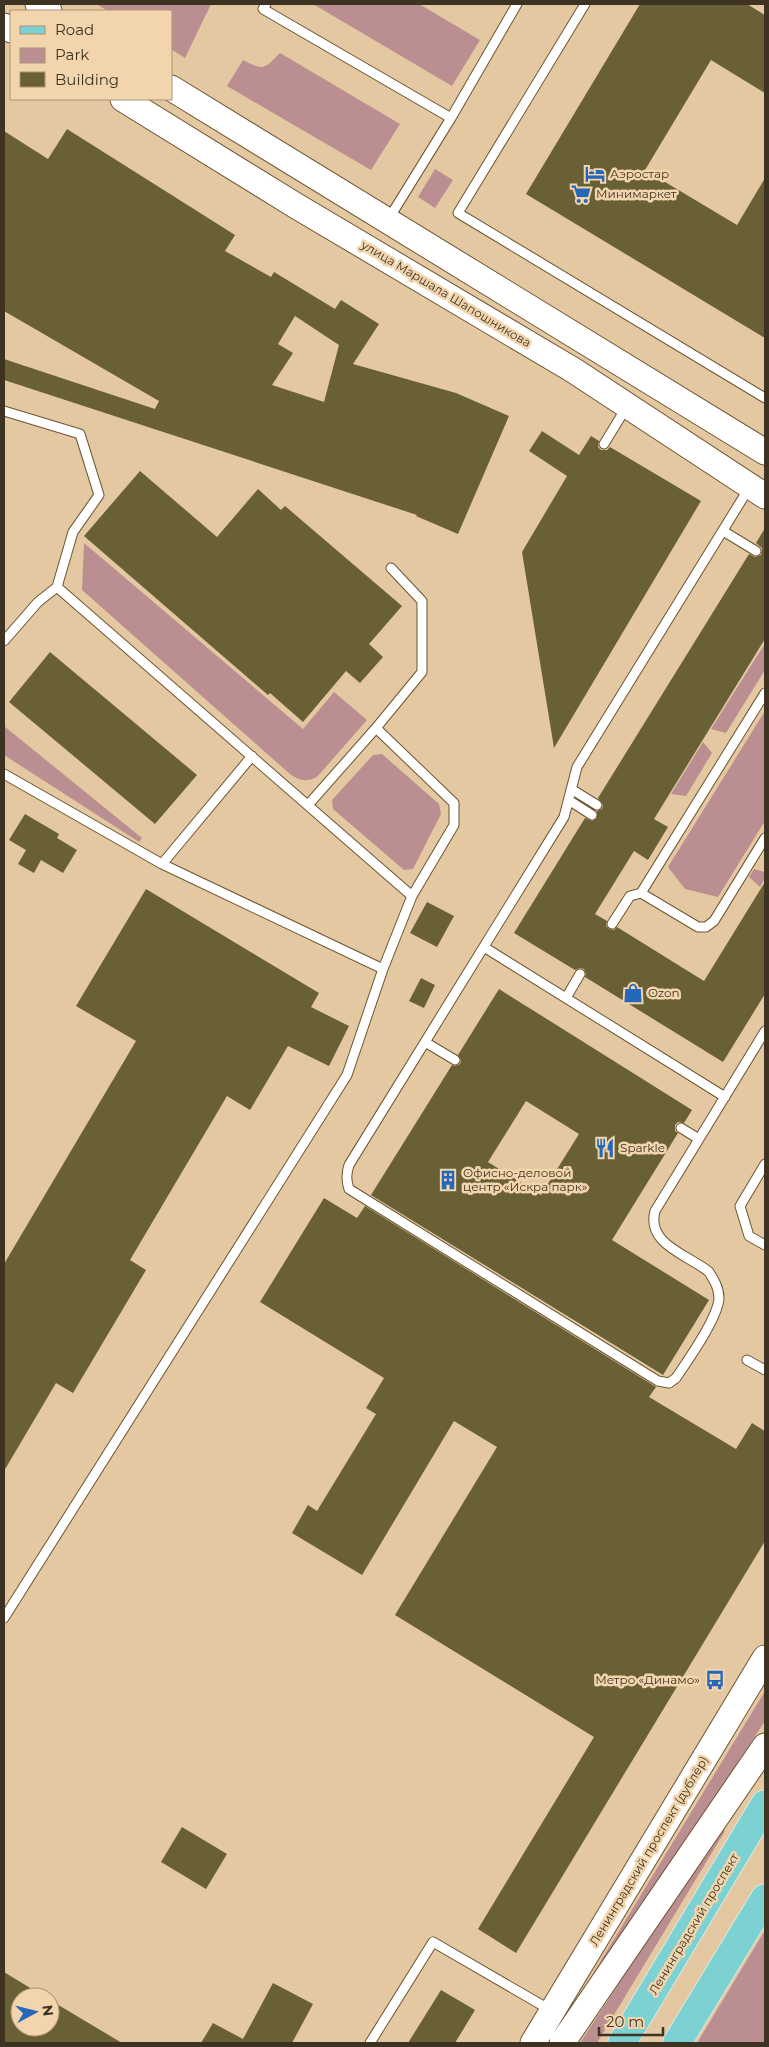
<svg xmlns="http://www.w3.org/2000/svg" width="769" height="2047" viewBox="0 0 769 2047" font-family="Montserrat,sans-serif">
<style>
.green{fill:#bb8f91}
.building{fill:#6a6036;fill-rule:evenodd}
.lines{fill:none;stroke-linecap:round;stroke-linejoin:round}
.lane-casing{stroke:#6d5531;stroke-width:11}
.secondary-casing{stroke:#6d5531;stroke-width:27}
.primary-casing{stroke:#fff;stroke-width:29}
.lane{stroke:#fff;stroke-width:9}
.secondary{stroke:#fff;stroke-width:25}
.primary{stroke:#7cd1d3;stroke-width:28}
.labels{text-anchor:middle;stroke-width:5;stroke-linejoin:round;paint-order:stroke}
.poi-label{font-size:12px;fill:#3e3323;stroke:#f2d5ad;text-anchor:start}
.street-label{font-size:12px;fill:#3e3323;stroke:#f2d5ad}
</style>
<rect width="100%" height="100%" fill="#e4c8a1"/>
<path class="green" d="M96,4H211L185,58L171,49V11H108Z
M313,4H419L480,40L452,86Z
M280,53L400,124L371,170L227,86L243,60C264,71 264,69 280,53Z
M435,169L453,180L435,208L418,197Z
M84,543L303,729L334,692L367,720L317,777C306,782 301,781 291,775L82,590Z
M764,645L765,670L726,733L711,729Z
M765,711V821L718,897L685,889L668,867Z
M4,726L142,838L139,842L4,755Z
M703,742L712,753L686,796L671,794Z
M382,754L439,804L441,814L413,869L404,870L333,809L332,800L373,755Z
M754,869L765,872V878L760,887L749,877Z
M765,1691V1721L587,1992L583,1990Z
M721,1828L725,1831L597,2043H580Z
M765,1930V2039L763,2043H697Z"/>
<path class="building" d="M640,4H747L765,15V93L711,60L645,170L737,225L765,178V338L526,194Z
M67,129L235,235L225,251L271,277L274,272L335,309L341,300L379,324L353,364L456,393L509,416L458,534L416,516L417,515L4,380V359L155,409L159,401L4,311V131L48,159ZM295,316L339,345L324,402L272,385L293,353L278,344Z
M542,431L579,455L591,436L599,441L598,447L601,450H607L610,447L701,501L554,748L522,552L567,476L529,451Z
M140,471L217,537L258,489L281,510L285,506L402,606L369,644L383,657L360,683L346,671L303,722L270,693L268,695L84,536Z
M765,528V639L654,819L668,827L648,860L634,851L595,914L607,921L606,926L609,929L614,930L617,927L704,981L765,882V994L723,1062L585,977L586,974L584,969L580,968L575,970L514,933L585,818L592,821L597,818V811L602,809L603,805L598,798L749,554L755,557L761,555L762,548L756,543Z
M50,652L197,775L155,824L9,702Z
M25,814L59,834L57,838L77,850L63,873L41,860L34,873L18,864L26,850L9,840Z
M146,889L319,993L311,1007L349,1026L329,1066L288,1046L250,1110L227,1096L130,1260L146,1270L73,1393L56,1383L4,1471V1264L136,1041L76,1006Z
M427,902L454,916L437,947L410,933Z
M421,978L435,985L424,1008L409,1001Z
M499,989L692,1110L684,1123L678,1122L675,1125V1131L678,1133L612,1240L709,1300L663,1375L371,1195L452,1065L455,1066L460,1064L461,1060L458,1055ZM526,1101L579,1134L541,1195L488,1162Z
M324,1198L357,1218L365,1206L656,1387L649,1397L736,1449L752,1423L765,1431V1541L516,1953L478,1929L594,1737L395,1615L497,1447L454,1421L362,1575L292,1533L308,1505L317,1511L376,1414L366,1408L384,1378L260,1302Z
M182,1827L227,1854L206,1889L161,1862Z
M4,1972L45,1997H20V2027H50V2000L122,2043H4Z
M273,1983L313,2004L292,2043H201L213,2023L243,2039Z
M441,1990L475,2010L455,2043H408Z"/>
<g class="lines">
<defs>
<path id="lane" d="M266,4L263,9L451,118
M585,4L458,213L765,398
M388,220L451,118L517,4
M4,411L80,434L99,495L73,532L57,587L412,896
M604,444L626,408
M749,488L577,767L564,817L349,1165C346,1174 346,1180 349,1189L658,1381L669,1383L676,1378C688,1360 718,1318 719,1298C719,1288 714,1280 709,1272C689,1255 646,1245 655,1211L765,1031
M723,531L756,551
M4,641L38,602L57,587
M765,693L641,893L698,927H706L714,921L765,838
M376,728L422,672V601L391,568
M4,774L162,864L252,756
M571,789L597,805
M570,801L592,815
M162,864L383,969
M612,924L630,896L641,893
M484,947L725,1097
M566,998L580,974
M425,1042L455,1060
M681,1128L699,1139
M765,1164L740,1206L749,1236L765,1245
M747,1360L765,1370
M4,1618L347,1075L383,969L412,896L454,825V803L376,728L308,805
M370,2043L433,1942L552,2011"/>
<path id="secondary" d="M38,4L49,11
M4,26L11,30
M171,88L765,452
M123,99L298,207L573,370L765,496
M533,2043L765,1658
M562,2043L765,1746"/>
<path id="primary" d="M622,2043L765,1804
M677,2043L765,1898"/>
</defs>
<use href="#lane" class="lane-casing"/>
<use href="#secondary" class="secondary-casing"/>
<use href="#primary" class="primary-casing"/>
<use href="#lane" class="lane"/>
<use href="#secondary" class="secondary"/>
<use href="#primary" class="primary"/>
</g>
<defs>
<symbol id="hotel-bare" viewBox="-9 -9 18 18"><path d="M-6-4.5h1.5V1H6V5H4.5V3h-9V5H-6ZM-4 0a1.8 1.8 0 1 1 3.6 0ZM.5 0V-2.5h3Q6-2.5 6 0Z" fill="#2567b8" stroke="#f2d5ad" stroke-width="2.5" paint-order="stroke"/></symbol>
<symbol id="supermarket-bare" viewBox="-9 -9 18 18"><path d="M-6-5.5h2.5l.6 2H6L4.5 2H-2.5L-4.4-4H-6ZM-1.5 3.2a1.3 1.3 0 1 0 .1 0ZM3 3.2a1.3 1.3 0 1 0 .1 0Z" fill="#2567b8" stroke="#f2d5ad" stroke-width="2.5" paint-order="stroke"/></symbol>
<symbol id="shop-bare" viewBox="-9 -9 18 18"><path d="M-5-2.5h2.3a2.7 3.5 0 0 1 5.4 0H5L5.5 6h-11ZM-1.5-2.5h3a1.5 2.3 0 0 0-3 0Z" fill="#2567b8" stroke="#f2d5ad" stroke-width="2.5" paint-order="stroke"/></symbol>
<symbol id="restaurant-bare" viewBox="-9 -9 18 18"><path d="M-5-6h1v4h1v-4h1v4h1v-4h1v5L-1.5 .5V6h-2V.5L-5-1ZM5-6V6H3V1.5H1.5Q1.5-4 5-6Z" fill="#2567b8" stroke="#f2d5ad" stroke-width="2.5" paint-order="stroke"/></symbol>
<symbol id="building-bare" viewBox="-9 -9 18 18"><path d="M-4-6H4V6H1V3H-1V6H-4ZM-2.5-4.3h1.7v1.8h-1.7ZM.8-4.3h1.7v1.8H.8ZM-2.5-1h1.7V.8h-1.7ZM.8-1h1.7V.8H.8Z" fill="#2567b8" stroke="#f2d5ad" stroke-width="2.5" paint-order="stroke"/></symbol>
<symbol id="bus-bare" viewBox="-9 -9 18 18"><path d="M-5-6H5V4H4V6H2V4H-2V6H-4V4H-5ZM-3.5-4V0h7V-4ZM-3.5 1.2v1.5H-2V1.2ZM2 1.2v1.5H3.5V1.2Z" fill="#2567b8" stroke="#f2d5ad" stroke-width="2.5" paint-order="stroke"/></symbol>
</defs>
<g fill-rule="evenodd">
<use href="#hotel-bare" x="581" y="160" width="28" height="28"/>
<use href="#supermarket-bare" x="567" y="180" width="28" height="28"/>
<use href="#shop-bare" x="619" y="979" width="28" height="28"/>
<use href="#restaurant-bare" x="591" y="1134" width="28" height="28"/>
<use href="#building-bare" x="434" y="1166" width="28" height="28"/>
<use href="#bus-bare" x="701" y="1666" width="28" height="28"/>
</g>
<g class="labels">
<g class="poi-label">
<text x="610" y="178">Аэростар</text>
<text x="596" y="198">Минимаркет</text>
<text x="648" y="997">Ozon</text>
<text x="620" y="1152">Sparkle</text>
<text x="463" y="1177">Офисно-деловой<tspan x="463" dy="14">центр «Искра парк»</tspan></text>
<text x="700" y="1684" text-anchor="end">Метро «Динамо»</text>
</g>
<g class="street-label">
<text transform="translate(446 294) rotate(31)" y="4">улица Маршала Шапошникова</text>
<text transform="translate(649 1851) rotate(-59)" y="4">Ленинградский проспект (дублёр)</text>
<text transform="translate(694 1924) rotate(-59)" y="4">Ленинградский проспект</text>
</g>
</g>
<rect width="769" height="2047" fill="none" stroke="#3e3323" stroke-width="10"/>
<rect x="10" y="10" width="162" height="90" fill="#f2d5ad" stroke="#aa9476"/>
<rect x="20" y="26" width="25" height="8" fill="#7cd1d3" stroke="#aa9476"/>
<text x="55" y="35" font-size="15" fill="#3e3323">Road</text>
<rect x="20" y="48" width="25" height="15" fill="#bb8f91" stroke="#aa9476"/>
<text x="55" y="60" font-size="15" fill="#3e3323">Park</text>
<rect x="20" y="72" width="25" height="15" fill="#6a6036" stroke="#aa9476"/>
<text x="55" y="85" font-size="15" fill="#3e3323">Building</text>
<g transform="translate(35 2012) rotate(83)"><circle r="24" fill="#f2d5ad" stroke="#aa9476"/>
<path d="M0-4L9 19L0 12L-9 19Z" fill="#2567b8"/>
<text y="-8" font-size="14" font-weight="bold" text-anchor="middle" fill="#3e3323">N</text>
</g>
<path d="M599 2027v8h64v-8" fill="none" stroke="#3e3323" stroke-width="2.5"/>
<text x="606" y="2027" font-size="15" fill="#3e3323" stroke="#f2d5ad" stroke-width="4" paint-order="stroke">20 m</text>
</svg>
